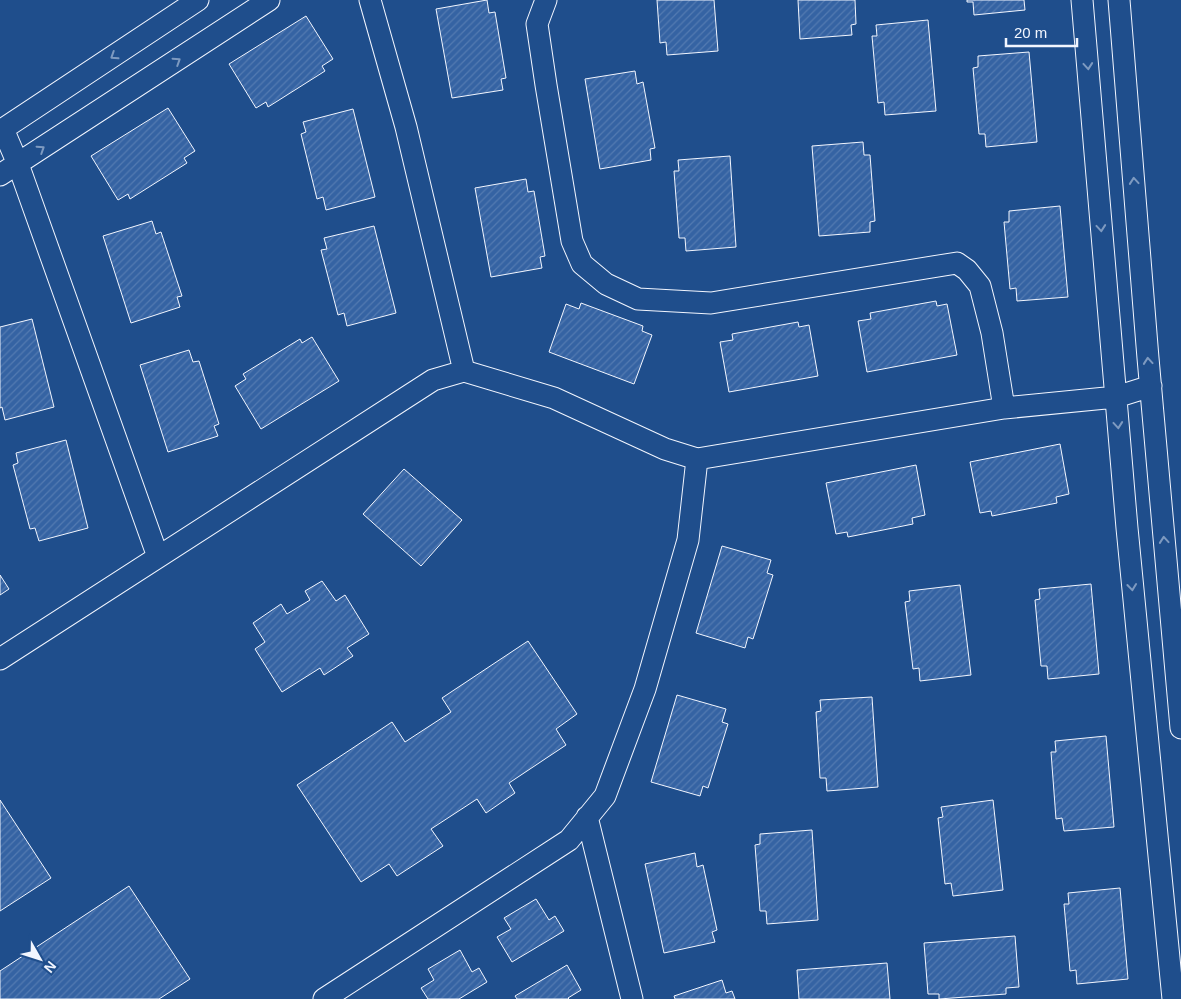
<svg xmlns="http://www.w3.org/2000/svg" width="1181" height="999" viewBox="0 0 1181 999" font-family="Helvetica,sans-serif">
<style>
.building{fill:url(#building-hatch);stroke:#f2f6ff}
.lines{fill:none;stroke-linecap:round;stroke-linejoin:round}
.street-casing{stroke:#f2f6ff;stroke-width:23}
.street{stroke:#1f4e8c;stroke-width:21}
.oneway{stroke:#7e9ac0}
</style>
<defs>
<pattern id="building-hatch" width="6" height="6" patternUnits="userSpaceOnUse" patternTransform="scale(1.25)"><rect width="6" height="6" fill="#3563a3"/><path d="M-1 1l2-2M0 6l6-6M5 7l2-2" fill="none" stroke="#537ab1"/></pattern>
</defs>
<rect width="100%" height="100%" fill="#1f4e8c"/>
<path class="building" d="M487,0L489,13L495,12L506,78L501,79L503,90L452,98L436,9Z
M657,0H714L718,51L667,55L666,42L660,43Z
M798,0H855L856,24L851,25L852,35L800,39Z
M967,0H1024L1025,10L974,15L973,2H967Z
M306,16L333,59L322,66L325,71L268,107L266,102L256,108L229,64Z
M928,20L936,111L885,115L884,102L878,103L872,36H877L876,25Z
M1029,52L1037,142L986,147L985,134H979L973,68L978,67V56Z
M635,71L637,84L643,82L655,148L650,149L651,160L600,169L585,79Z
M168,108L195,151L184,158L187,163L130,199L128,194L118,200L91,156Z
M353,109L375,197L326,210L323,197L317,199L301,134L306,132L303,122Z
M863,142L864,155H870L875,221L870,222V232L819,236L812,146Z
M730,156L736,247L686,251L685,238H679L674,171H679L678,160Z
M526,179L528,192L534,191L545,256L540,257L542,268L491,277L475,188Z
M1060,206L1068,297L1017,301L1016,288L1010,289L1004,222H1009V211Z
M152,221L156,234L161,232L182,296L177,297L180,307L131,323L103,236Z
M374,226L396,313L347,326L344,313L338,315L321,250L327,249L324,238Z
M936,301L937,306L947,304L957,355L867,372L858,321L871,319L870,313Z
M581,303L643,326L642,331L652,335L634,384L549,352L566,304L579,309Z
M32,319L54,407L5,420L2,407L0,408V327Z
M798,322L799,327L809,325L818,376L729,392L720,342L733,340L732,334Z
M312,337L339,381L261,429L235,386L246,379L243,374L300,339L302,343Z
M189,350L193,362L199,361L219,424L214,426L218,436L168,452L140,365Z
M66,440L88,528L39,541L35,528L30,529L13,465L18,463L16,453Z
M1060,444L1069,494L1056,497L1057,503L992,516L991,511L980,513L970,462Z
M916,465L925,515L912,518L913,524L848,537L847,532L836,534L826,483Z
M404,469L462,520L421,566L363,514Z
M722,546L771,560L767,573L773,575L753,639L748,637L745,648L696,633Z
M0,575L9,589L0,595Z
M322,581L336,601L345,595L369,634L347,648L353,656L324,675L320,668L282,692L255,649L265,642L253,623L281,604L287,614L310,600L305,591Z
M1091,584L1099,674L1048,679L1047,666H1041L1035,600L1040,599L1039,589Z
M960,585L971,675L920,681L919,668L913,669L905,602L910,601L909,591Z
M528,641L577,714L556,729L566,745L509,783L515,793L486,813L477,799L431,829L443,846L397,876L389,864L361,882L297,785L392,722L405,742L451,712L442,698Z
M677,695L726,709L722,722L728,724L708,788L703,786L700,796L651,782Z
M872,697L878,787L827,791L826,778H820L816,712L821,711L820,700Z
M1106,736L1114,827L1064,831L1062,818L1056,819L1051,752H1056L1055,741Z
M0,800L51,878L0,911Z
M993,800L1003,890L953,896L951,883L945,884L938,818L943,817L941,807Z
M812,830L818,920L767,924L766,911H760L755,845L760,844V834Z
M695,853L697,867L703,865L717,930L712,932L715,942L664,953L645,864Z
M129,886L190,979L159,999H0V971Z
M1120,888L1128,979L1077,984L1076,970L1070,971L1064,904H1069L1068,893Z
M536,899L549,920L555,916L564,931L512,962L497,937L511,929L504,918Z
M1015,936L1019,987L1006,988V994L939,999V994H928L924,943Z
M460,950L472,972L479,968L487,982L459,999H428L421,988L434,980L428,969Z
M887,963L890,999H799L797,970Z
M567,965L581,990L568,998L569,999H517L515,996Z
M722,980L726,993L732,991L735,999H675L674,996Z"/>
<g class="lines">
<defs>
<path id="street" d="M370,0L406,127L464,371
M546,0L537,24L546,85L572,241L582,264L606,284L638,299L711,303L957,263L967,270L980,286L992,333L1004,408
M1082,0L1127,528L1173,999
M1119,0L1148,358L1181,728
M3,129L18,164L158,557
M0,131L198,0
M0,175L269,0
M697,459L1004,408L1116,397L1151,386
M0,659L433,380L464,371L554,398L665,449L697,459L688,540L645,689L605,796L569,840L324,999
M587,817L632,999"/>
</defs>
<use href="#street" class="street-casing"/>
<use href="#street" class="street"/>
</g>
<defs><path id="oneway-chevron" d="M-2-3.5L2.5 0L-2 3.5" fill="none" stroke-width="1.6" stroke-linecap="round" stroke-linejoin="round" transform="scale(1.25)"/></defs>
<g class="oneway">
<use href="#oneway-chevron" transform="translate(114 56) rotate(147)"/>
<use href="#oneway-chevron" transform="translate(177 61) rotate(-33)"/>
<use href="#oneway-chevron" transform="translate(1088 66) rotate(85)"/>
<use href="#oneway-chevron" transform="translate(41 149) rotate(-33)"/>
<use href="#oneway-chevron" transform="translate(1134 181) rotate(-95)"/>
<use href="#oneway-chevron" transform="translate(1101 228) rotate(85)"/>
<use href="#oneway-chevron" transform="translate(1148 361) rotate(-95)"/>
<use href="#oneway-chevron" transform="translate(1118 425) rotate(85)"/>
<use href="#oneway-chevron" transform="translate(1164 540) rotate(-95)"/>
<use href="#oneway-chevron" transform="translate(1132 587) rotate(84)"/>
</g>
<g transform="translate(40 959) rotate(129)" stroke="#1f4e8c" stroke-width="4" paint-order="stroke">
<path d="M0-4L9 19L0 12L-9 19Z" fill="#f2f6ff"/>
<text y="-8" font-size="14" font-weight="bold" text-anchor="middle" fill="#f2f6ff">N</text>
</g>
<path d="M1006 38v8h71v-8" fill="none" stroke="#f2f6ff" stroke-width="2.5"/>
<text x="1014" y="38" font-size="15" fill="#f2f6ff" stroke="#1f4e8c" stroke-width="4" paint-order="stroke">20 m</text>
</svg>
